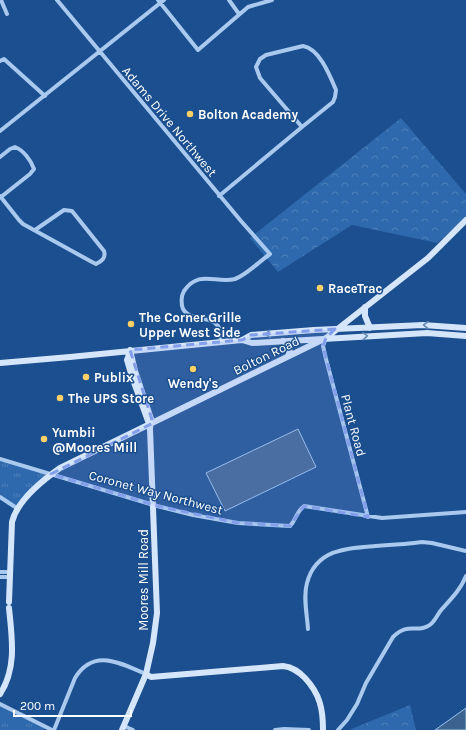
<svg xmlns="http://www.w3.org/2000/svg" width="466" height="730" viewBox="0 0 466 730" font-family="Karla,sans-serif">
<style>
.forest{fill:url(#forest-crowns)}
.park{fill:url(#park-tufts)}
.water{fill:#3c6290;stroke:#9cc4f0}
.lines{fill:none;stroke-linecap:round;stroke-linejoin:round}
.street{stroke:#a9c9ee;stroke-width:4}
.secondary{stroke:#d6e6fa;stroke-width:6}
.oneway{stroke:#668bba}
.marked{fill:#839eea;fill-opacity:0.2;stroke:#839eea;stroke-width:3;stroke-dasharray:8 5;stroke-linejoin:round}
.poi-dot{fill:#ffd166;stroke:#1b4f8f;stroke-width:1.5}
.labels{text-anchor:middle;stroke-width:3;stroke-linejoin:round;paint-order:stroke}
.poi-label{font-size:13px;font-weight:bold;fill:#fff;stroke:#1b4f8f;text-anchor:start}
.street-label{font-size:13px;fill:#fff;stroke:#1b4f8f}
</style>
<defs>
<pattern id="forest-crowns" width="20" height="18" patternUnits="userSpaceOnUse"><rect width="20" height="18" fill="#2e69ad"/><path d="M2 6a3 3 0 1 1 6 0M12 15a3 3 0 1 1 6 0" fill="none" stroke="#4d80b9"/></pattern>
<pattern id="park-tufts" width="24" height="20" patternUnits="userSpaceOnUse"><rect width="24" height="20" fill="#2e69ad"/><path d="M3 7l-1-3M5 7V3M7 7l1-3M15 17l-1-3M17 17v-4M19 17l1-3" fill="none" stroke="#4d80b9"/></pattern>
</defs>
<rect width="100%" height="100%" fill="#1b4f8f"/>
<path class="forest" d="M401,118L466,194V218L437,243L352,225L278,272L250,238Z
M410,705L416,730H349Z"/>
<path class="park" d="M0,460L51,474L18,509L0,496Z
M0,706L45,728L44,730H0Z"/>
<path class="water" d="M298,429L316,467L225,511L206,473Z
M466,708V730H435Z"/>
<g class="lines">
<path class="street" d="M1,0L7,14
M57,0L241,221L270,254C260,261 246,275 235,279C216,284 199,269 184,291C181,296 181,304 183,309C190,322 210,315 218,326C221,330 220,337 221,341
M158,0L198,50L248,7L272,0
M229,0L239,14
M303,46C320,49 330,76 336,90L335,97L333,102L302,127L260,78L256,67L260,59L266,55Z
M0,61L4,59L45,96
M0,131L164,0
M0,157L10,149L15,147C23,150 31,160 34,169L30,174L1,197
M0,196L19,220L23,224L92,262L96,264C102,261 106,258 104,251L72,211L64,210L35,230
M219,196L302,127
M326,338L323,346L326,359L368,517
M0,459L157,506L193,515L238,523L290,526C296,520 296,512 304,506L382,518L466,512
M0,497L18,509
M0,572H9
M0,577H9
M308,629C307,614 303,597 307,583C316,549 347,548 376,546C391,545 407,544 422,542L432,543L466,551
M0,704L52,730
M124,726L133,730
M54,730L75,678C94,647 121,664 146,674
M275,730L284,729L309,730
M338,730L347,720L357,704L366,683L393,637C408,622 416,633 428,626C435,623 437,614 442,609C451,599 461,589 466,576"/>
<path class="secondary" d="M365,307V316L370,328
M242,340L251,335L314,330L423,325L466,328
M283,341C289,345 291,350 288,356
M130,352L127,360L132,377L148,421
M0,363L70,357L242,340L252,343L427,333L466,336
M9,602L12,522C17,501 43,480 60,468L326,338L428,258L466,220
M146,674L151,677L283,666C293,667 299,672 305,678C320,694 323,709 323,730
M0,694C17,668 12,638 9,608
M122,730L146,674L153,643L157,613L150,429L151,419L135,371L130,350"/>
</g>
<defs><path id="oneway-chevron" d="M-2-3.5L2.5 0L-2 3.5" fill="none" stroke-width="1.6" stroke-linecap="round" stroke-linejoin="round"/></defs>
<g class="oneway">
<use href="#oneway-chevron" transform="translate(426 325) rotate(-179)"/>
<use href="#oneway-chevron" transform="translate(268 334) rotate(176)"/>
<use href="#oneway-chevron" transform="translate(365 336) rotate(-4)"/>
</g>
<path class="marked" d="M335,329L326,338L323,346L368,517L304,506L290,526L238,523L157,506L51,474L153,423L130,350L242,340L251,335Z"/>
<g class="poi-dot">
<circle cx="190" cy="114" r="4"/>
<circle cx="320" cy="288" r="4"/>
<circle cx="131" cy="324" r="4"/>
<circle cx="193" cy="369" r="4"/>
<circle cx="86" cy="377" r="4"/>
<circle cx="60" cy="398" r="4"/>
<circle cx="44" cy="439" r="4"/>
</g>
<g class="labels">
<g class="poi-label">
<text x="198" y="119">Bolton Academy</text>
<text x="328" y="293">RaceTrac</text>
<text x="139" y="322">The Corner Grille<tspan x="139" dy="15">Upper West Side</tspan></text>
<text x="94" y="382">Publix</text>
<text x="193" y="388" text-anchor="middle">Wendy's</text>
<text x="68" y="403">The UPS Store</text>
<text x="52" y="437">Yumbii<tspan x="52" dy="15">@Moores Mill</tspan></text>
</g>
<g class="street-label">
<text transform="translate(170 121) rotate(50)" y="5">Adams Drive Northwest</text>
<text transform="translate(266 355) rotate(-26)" y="5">Bolton Road</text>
<text transform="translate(354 425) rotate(75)" y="5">Plant Road</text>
<text transform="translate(156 492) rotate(15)" y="5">Coronet Way Northwest</text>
<text transform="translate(143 580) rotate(-90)" y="5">Moores Mill Road</text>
</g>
</g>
<path d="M14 710v6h117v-6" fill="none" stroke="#ffffff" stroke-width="2"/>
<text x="20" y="710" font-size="12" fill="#ffffff" stroke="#1b4f8f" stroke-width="3" paint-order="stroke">200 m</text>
</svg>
